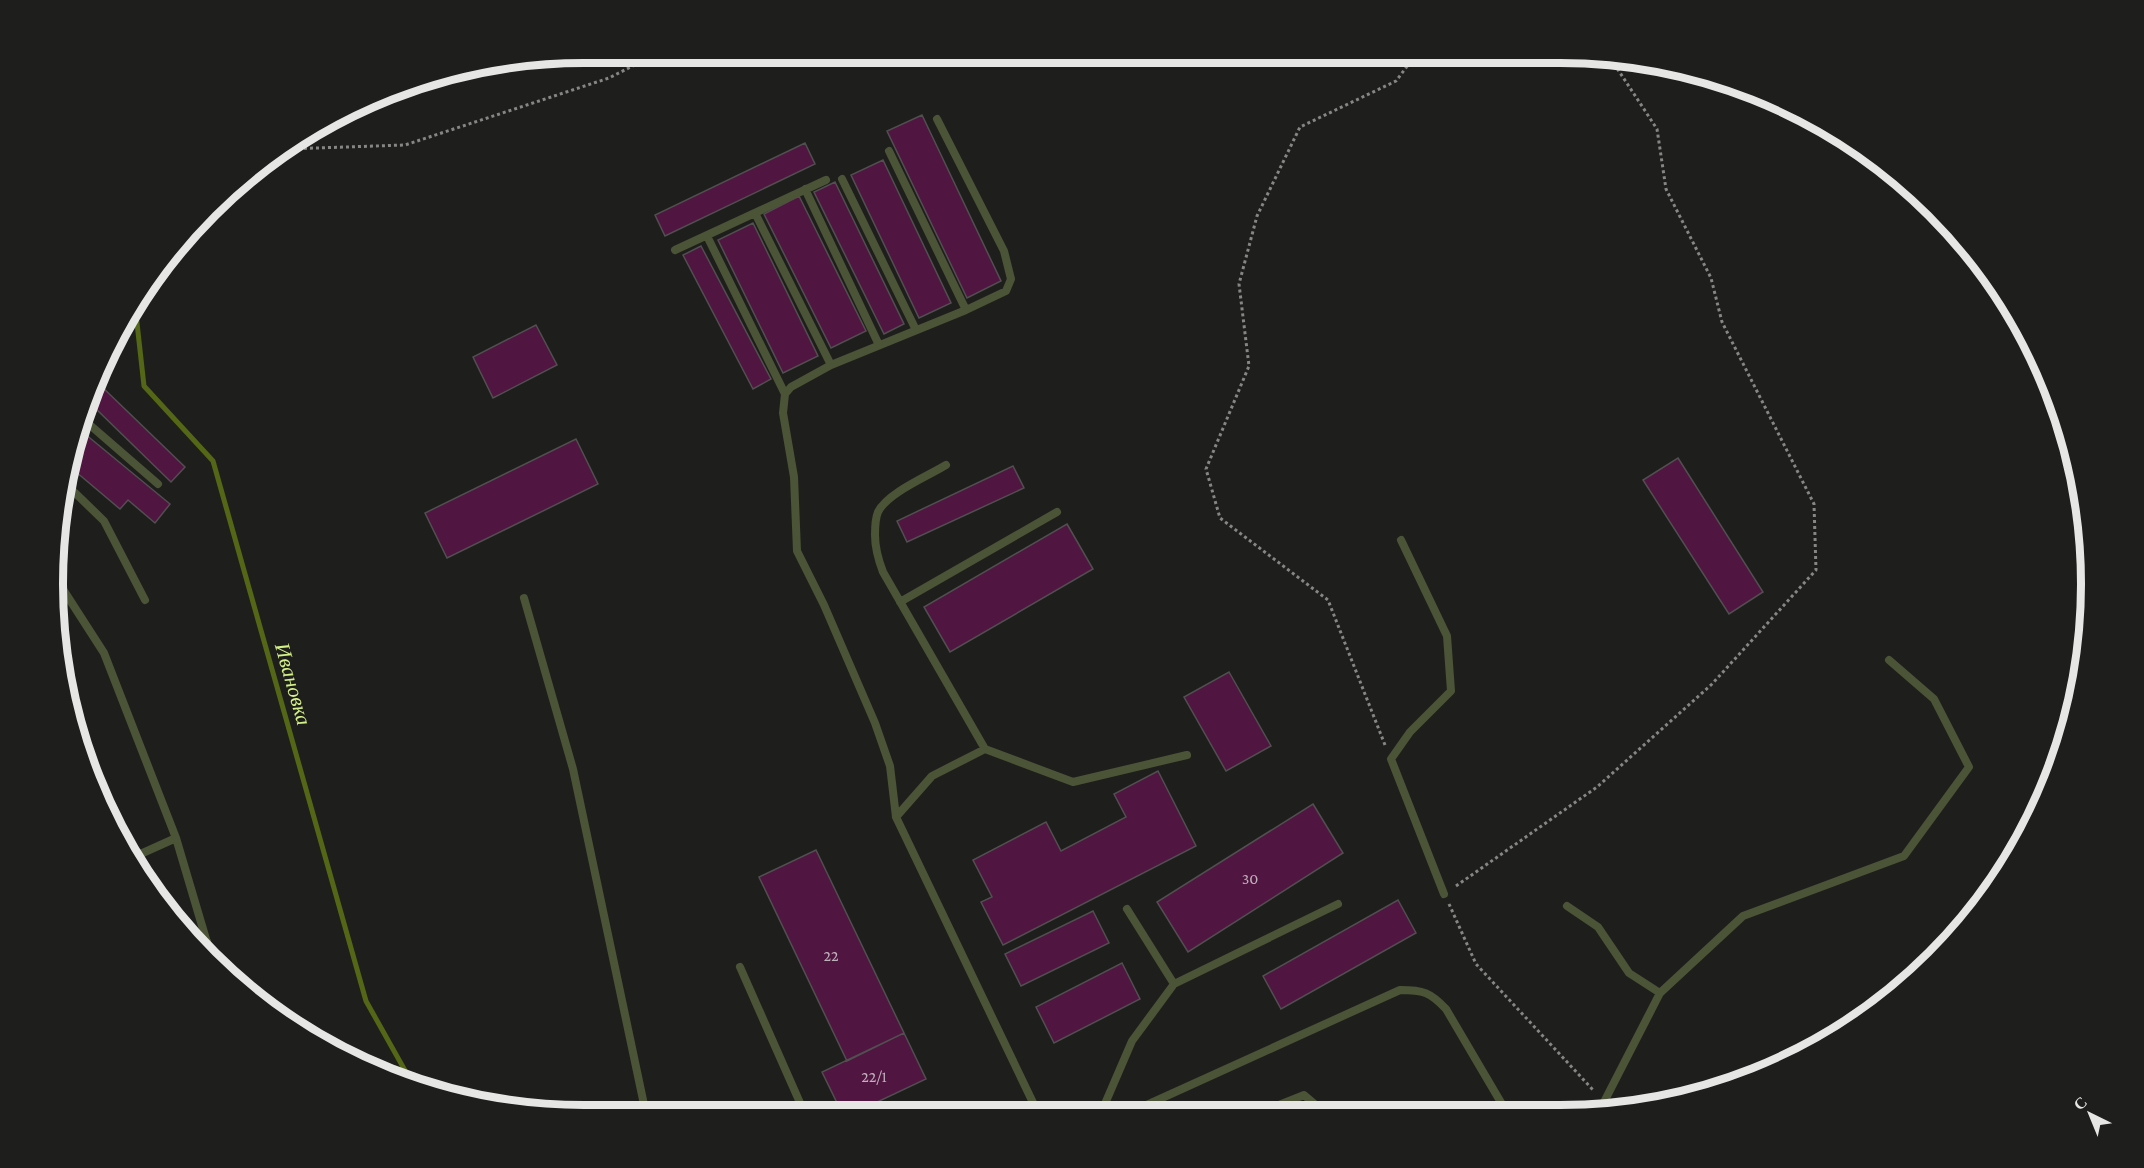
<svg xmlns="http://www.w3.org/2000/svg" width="2144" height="1168" viewBox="0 0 2144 1168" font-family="'Crimson Pro',serif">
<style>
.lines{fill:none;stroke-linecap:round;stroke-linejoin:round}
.stream{stroke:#546717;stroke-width:5}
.building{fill:#501541;stroke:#514f50;stroke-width:1.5}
.path{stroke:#868785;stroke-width:3;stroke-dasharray:3 3;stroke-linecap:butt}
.lane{stroke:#4b5437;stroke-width:8}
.labels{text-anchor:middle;stroke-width:4.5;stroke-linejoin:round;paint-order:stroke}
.number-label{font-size:16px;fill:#c0b2bc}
.water-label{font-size:21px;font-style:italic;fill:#d4f188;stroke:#1e1f1c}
.rim{fill:none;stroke:#e6e6e5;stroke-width:8}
</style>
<rect width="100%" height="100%" fill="#1e1f1c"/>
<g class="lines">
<path class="stream" d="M135,305L144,386L213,461L366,1001L412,1083"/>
</g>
<path class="building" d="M922,115L1001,281L967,298L887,131Z
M805,143L815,164L665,236L655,215Z
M883,160L951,303L919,318L851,175Z
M835,182L904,324L884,334L814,192Z
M799,196L866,331L831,348L764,214Z
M753,223L818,356L783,373L718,240Z
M701,246L771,379L753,389L683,255Z
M536,325L557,365L493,398L473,357Z
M99,384L185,467L171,482L90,403Z
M79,429L170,504L155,523L128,500L120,509L69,466L71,447Z
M576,439L598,484L447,558L425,513Z
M1678,458L1763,592L1729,614L1643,480Z
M1013,466L1024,488L907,542L897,521Z
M1067,524L1093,569L950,652L924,607Z
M1229,672L1271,746L1226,771L1184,697Z
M1158,771L1196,846L1003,945L981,902L992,897L973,860L1046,822L1061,851L1126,817L1114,794Z
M1313,804L1343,853L1188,952L1157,902Z
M816,850L904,1033L847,1061L759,877Z
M1398,900L1416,933L1281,1009L1263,976Z
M1093,911L1109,943L1021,986L1005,954Z
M1122,963L1140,999L1054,1043L1036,1007Z
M904,1033L926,1079L854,1113H842L822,1072Z"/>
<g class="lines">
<path class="path" d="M286,149L405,145L609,78L658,53
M1385,745L1328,600L1220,518L1206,469L1249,366L1239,284L1257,216L1300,127L1396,81L1417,53
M1456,886L1597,787L1712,684L1816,570L1814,504L1722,322L1711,278L1666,189L1657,129L1609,56
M1449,904L1476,964L1594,1091"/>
<path class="lane" d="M937,119L1004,251L1011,279L1006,291L966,310L831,365L791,387L785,394L783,413L794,477L797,551L824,605L875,723L890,766L896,817L1038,1113
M889,151L966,310
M842,179L916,330
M805,189L879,345
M755,213L831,365
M707,236L785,394
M675,250L826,180
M83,419L158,484
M946,465C928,476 887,493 878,512C875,519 875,528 875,535C875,549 878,559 883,572L985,749
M67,485L104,521L145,600
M1401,540L1447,636L1451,691L1410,732L1391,759L1444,894
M57,580L104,653L176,838L211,956
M524,598L573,769L646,1114
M900,602L1057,512
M896,817L932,776L985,749L1073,782L1187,755
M136,856L176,838
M1567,906L1598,927L1629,973L1660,993
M1127,909L1174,984
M197,945L207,941
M740,967L805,1114
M1606,1111L1604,1102L1660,993L1743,916L1904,856L1969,767L1934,699L1889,660
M1261,1112L1304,1095L1324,1112
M1101,1113L1132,1041L1174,984L1338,904
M1129,1113L1400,990C1423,990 1430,992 1446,1009L1506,1111"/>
</g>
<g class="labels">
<g class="number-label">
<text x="1250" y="884">30</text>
<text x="831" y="961">22</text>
<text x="874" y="1082">22/1</text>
</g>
<g class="water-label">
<text transform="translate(293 684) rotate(74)" y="7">Ивановка</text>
</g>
</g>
<path d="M0 0H2144V1168H0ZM584 63H1560A521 521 0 0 1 2081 584V584A521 521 0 0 1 1560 1105H584A521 521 0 0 1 63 584V584A521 521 0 0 1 584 63Z" fill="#1e1f1c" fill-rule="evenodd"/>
<path class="rim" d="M584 63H1560A521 521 0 0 1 2081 584V584A521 521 0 0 1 1560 1105H584A521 521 0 0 1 63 584V584A521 521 0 0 1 584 63Z"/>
<g transform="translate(2090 1114) rotate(317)" stroke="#1e1f1c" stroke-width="4.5" paint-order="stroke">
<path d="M0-4.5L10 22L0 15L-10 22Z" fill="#e6e6e5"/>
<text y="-9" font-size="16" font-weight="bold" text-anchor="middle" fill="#e6e6e5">С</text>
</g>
</svg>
